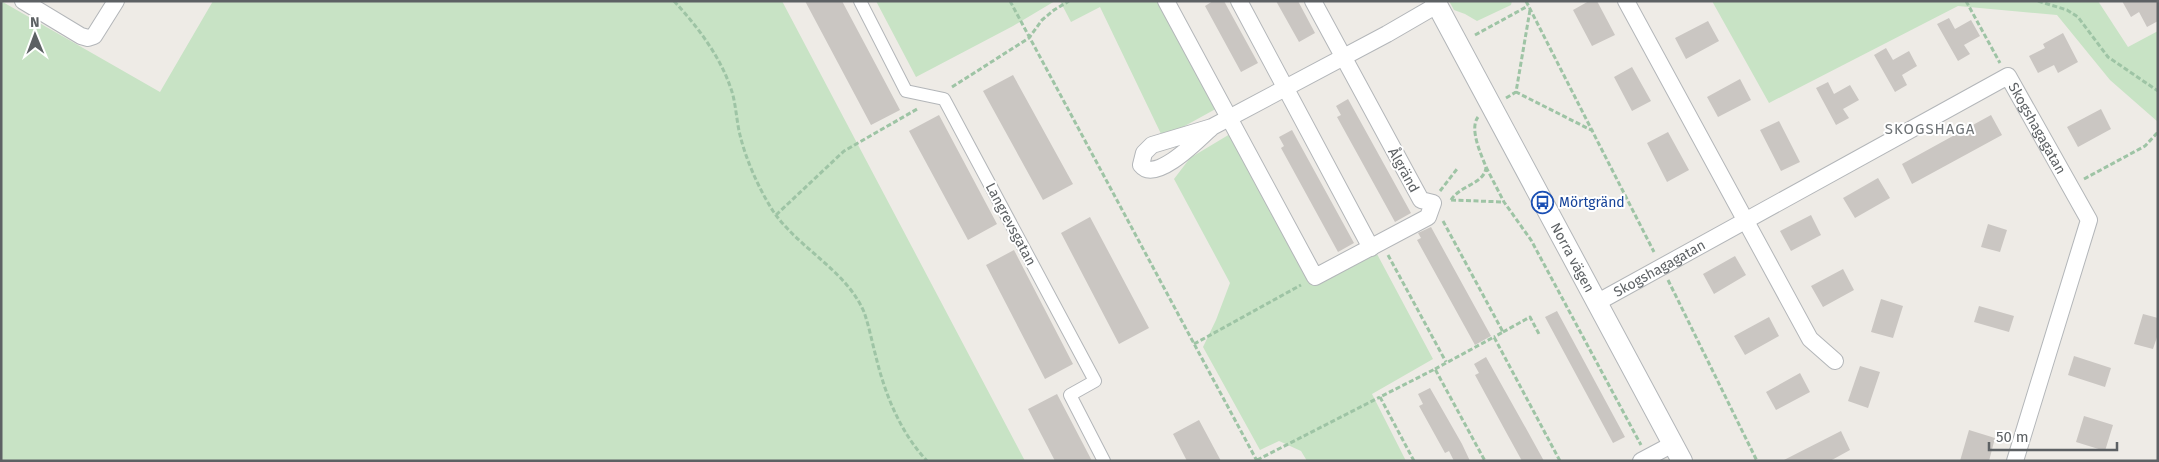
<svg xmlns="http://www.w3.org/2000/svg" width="2159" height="462" viewBox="0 0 2159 462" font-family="'Fira Sans',sans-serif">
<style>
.green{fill:#c8e3c5}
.building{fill:#cac6c2}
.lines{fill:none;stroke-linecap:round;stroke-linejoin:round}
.pedestrian-casing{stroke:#b3b6b9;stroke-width:14}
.minor-casing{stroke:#b3b6b9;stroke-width:18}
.tertiary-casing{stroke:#b3b6b9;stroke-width:22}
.path{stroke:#9ec4a5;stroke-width:3;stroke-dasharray:5 2.5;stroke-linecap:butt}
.pedestrian{stroke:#fff;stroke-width:12}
.minor{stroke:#fff;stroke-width:16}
.tertiary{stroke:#fff;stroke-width:20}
.labels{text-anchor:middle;stroke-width:4;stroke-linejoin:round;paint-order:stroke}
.street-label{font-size:14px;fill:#5d6164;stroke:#fff}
.transit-label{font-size:14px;fill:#164399;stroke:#fff;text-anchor:start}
.neighbourhood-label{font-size:15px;letter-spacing:1px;fill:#6e7376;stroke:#fff}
</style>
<rect width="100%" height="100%" fill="#eeebe6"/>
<path class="green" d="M1,1L160,92L213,1H782L1025,461H1Z
M876,1H1055L1013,26L916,77Z
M1060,1H1164L1221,106L1163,138L1100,7L1071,22Z
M1449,1H1512L1511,5L1477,21L1465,14L1454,10Z
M1712,1H2098L2128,47L2158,31V122L2110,80L2057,15L1958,6L1769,103Z
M1230,134L1314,285L1377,254L1433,359L1372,394L1406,461H1307L1301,451L1279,441L1260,450L1203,347L1216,320L1230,283L1174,179L1190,158Z"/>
<path class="building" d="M805,1H842L900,110L871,125Z
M1213,1H1224L1258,63L1241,72L1205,6Z
M1276,1H1298L1315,33L1299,42Z
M1589,1H1597L1615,35L1592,46L1573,10Z
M2122,1H2158V21L2147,27L2139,12L2131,17Z
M1949,18L1955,29L1971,20L1980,36L1964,45L1970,54L1958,61L1937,24Z
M1708,21L1719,41L1686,59L1675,38Z
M2063,33L2078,62L2058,73L2054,65L2038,73L2029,56L2045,48L2043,44Z
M1886,48L1893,60L1909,51L1917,66L1902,75L1907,85L1895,92L1874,55Z
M1632,67L1651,101L1632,111L1614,77Z
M1013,75L1073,184L1043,200L983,91Z
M1740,79L1751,100L1718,117L1707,97Z
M1828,82L1834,94L1850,85L1859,100L1843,109L1849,118L1836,125L1816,88Z
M1348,99L1411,213L1395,222L1337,117L1341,115L1336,106Z
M2101,109L2111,129L2078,147L2067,127Z
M939,115L997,224L968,240L909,131Z
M1991,115L2002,135L1912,184L1902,164Z
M1779,121L1800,162L1781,171L1760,130Z
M1292,130L1354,243L1338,252L1281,148L1284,146L1279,137Z
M1668,132L1689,170L1667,182L1647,143Z
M1878,178L1890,198L1855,218L1843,198Z
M1811,215L1821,235L1791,251L1780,231Z
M1090,217L1149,328L1119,344L1061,233Z
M1988,224L2007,230L2000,252L1981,247Z
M1431,227L1491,336L1475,345L1417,240L1421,238L1418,233Z
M1014,250L1073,364L1045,379L986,265Z
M1735,256L1746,275L1714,294L1703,274Z
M1843,269L1854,290L1823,307L1811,286Z
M1881,299L1903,306L1893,338L1871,332Z
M1979,306L2014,316L2009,332L1974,322Z
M1557,311L1625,437L1613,443L1545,317Z
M2143,314L2158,318V334L2153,349L2134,344Z
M1769,317L1779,336L1745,355L1734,336Z
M2074,356L2111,368L2105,387L2068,375Z
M1486,357L1528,432L1544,461H1522L1506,432L1475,375L1479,373L1474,364Z
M1860,366L1880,372L1868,408L1848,401Z
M1800,373L1810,392L1776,410L1766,392Z
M1430,388L1462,444L1470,461H1454L1449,451L1445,453L1419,406L1423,404L1418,394Z
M1057,394L1092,461H1055L1028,409Z
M2084,416L2113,425L2105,451L2076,442Z
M1199,420L1221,461H1187L1173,434Z
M1969,430L1995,438L1989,461H1960Z
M1841,431L1850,450L1830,461H1782Z"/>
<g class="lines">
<defs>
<path id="pedestrian" d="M860,1L906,91L944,99L1095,381L1070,395L1104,461"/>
<g id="minor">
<path d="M23,1L81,36L88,38L94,36L116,1"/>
<path d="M1166,1L1315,277L1428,217L1433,203L1421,200L1313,1"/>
<path d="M1239,1L1371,248"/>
<path d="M1626,1L1810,339L1835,361"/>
<path d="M1212,127C1200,138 1156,184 1141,165L1144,153L1152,145L1212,127L1387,34L1437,5"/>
<path id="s1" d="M1598,302L2008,76L2089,220L2015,461"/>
<path d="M1641,461L1673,444"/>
</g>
<g id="tertiary">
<path id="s2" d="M1435,1L1682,461"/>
</g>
</defs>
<use href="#pedestrian" class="pedestrian-casing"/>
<use href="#minor" class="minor-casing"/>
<use href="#tertiary" class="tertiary-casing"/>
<path class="path" d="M674,1C697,26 719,55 730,86C736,101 736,119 740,135C746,160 759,189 773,211C799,249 846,270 864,312C869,326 872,342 876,357C885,394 900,432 927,461
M1010,1L1257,461
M1526,1L1654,252
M1966,1L2000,63
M2038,1L2067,10L2078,17L2108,57L2158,91
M1530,10L1516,92L1595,132
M1475,35L1528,6
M952,87L1029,38L1042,20L1054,10L1069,1
M1506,98L1516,92
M1486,167L1504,202L1531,240L1641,445
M2084,179L2145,146L2158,132
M1440,191L1457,169
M1451,200C1460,185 1485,184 1486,167C1481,154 1469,129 1478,117
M1451,200L1504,202
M776,215L844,151L919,108
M1443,221L1503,332L1494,337
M1388,255L1446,362
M1668,280L1757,461
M1503,332L1530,317L1539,334
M1194,344L1301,285
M1435,369L1494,337L1560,461
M1257,460L1380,397
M1414,461L1380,397L1435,369L1485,461"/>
<use href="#pedestrian" class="pedestrian"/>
<use href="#minor" class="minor"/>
<use href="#tertiary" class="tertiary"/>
</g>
<defs>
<symbol id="bus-ring" viewBox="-11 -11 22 22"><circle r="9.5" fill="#fff" stroke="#1a4fb4" stroke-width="1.5"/><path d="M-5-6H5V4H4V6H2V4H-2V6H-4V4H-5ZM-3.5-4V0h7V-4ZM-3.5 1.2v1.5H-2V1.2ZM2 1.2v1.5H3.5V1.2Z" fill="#1a4fb4"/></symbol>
</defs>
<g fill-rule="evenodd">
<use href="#bus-ring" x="1530" y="190" width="25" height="25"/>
</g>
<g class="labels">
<g class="street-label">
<text dy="5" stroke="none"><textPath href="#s1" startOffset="528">Skogshagagatan</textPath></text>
<text transform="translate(1404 170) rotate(61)" y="5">Ålgränd</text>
<text transform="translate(1011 224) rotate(62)" y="5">Langrevsgatan</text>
<text dy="5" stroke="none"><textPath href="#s2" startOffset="291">Norra vägen</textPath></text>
<text dy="5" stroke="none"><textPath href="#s1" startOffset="70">Skogshagagatan</textPath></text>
</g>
<g class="transit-label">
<text x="1559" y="207">Mörtgränd</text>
</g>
<g class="neighbourhood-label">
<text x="1930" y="134">SKOGSHAGA</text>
</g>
</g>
<rect width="2159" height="462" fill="none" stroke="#5d6164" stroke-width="5"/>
<g transform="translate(35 35) rotate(359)" stroke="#ffffff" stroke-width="4" paint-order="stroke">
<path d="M0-4L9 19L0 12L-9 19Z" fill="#5d6164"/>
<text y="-8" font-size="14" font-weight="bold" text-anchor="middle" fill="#5d6164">N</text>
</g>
<path d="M1989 442v8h128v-8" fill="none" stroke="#5d6164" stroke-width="2.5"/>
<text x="1996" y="442" font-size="15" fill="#5d6164" stroke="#ffffff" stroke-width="4" paint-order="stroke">50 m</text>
</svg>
